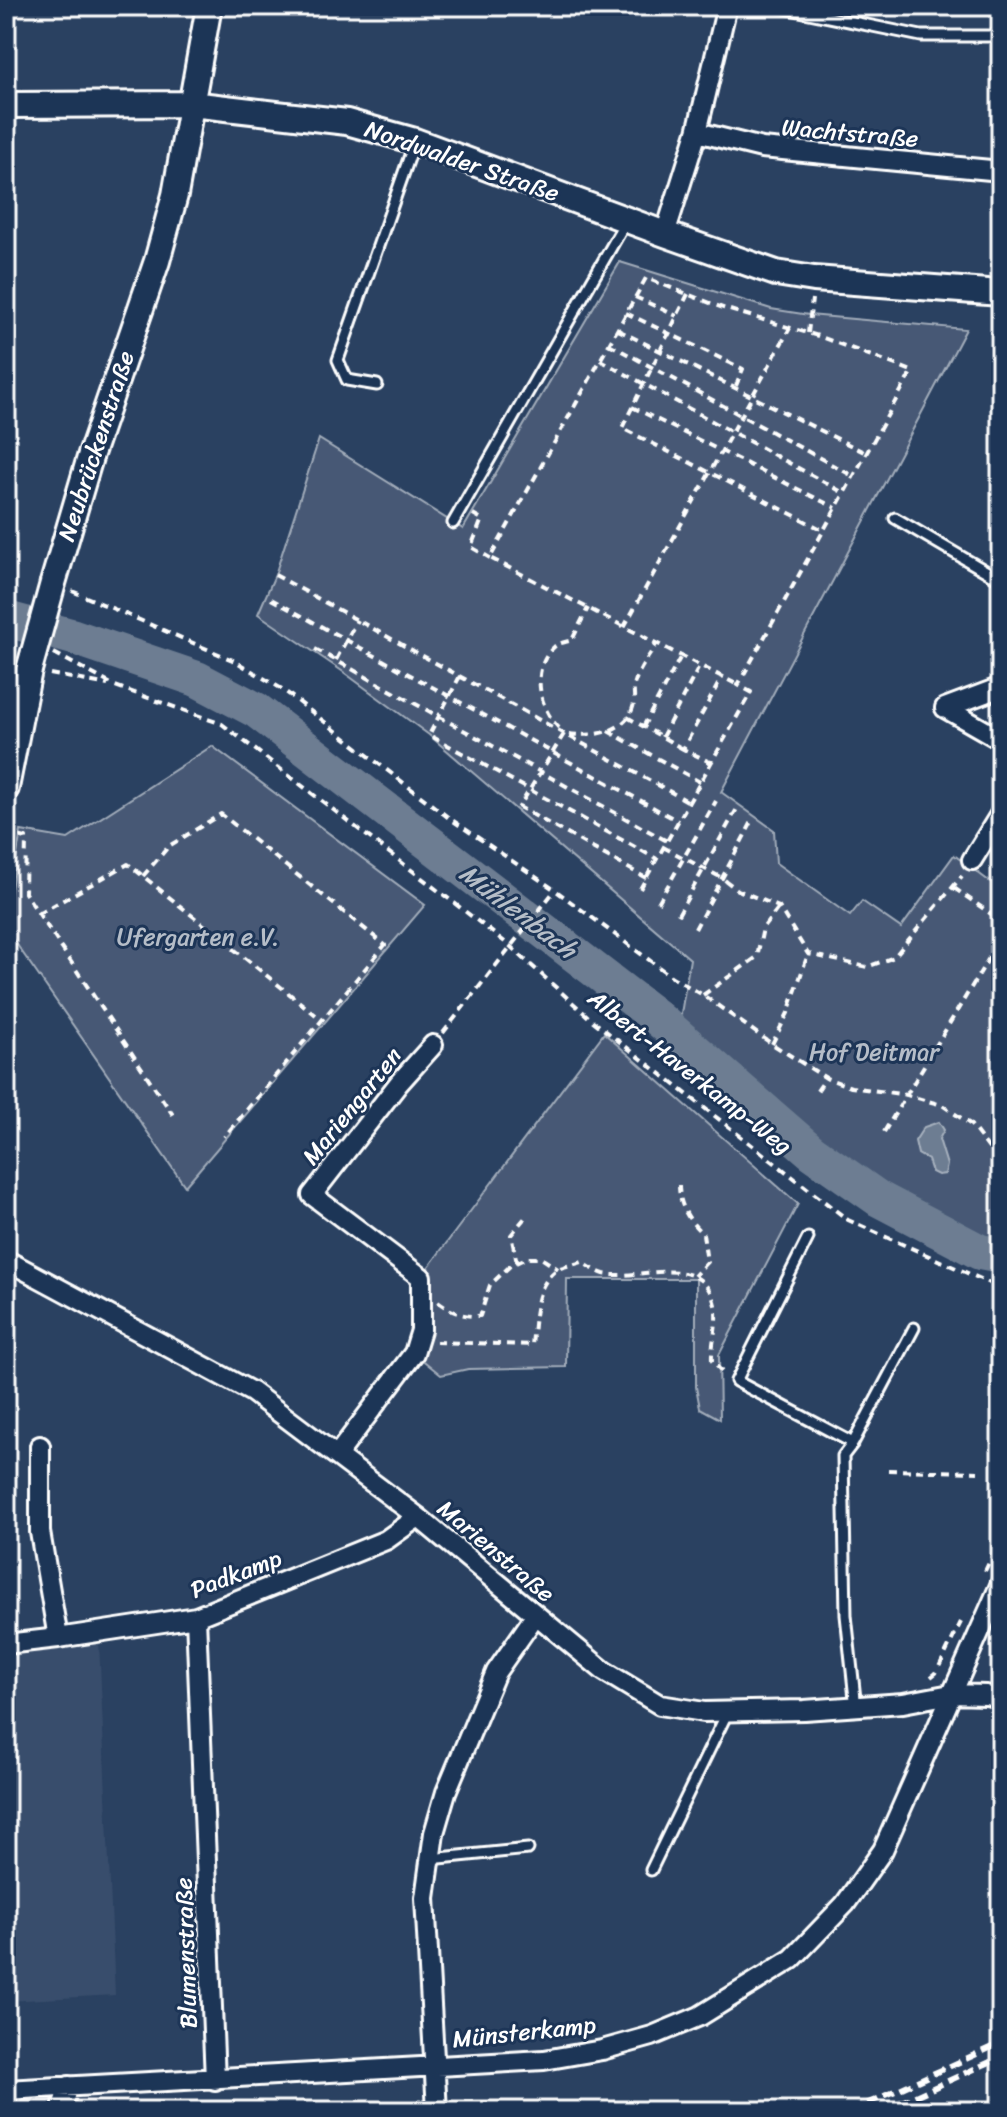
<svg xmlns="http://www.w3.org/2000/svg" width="1007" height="2117" viewBox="0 0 1007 2117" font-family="Sriracha,sans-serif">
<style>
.built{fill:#394e6c}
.green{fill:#465975;stroke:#a2acba;stroke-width:2}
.water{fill:#6d7d92;stroke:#a7b1be;stroke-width:2}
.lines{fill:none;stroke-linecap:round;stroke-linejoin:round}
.river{stroke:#6d7d92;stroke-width:36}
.lane-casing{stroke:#fff;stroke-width:15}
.street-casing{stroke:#fff;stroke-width:24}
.secondary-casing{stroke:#fff;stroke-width:30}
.path{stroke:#fff;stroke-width:4;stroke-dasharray:8 6;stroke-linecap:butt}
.lane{stroke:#1d3557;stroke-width:9}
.street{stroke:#1d3557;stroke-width:18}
.secondary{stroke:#1d3557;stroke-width:24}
.rail{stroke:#fff;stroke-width:6;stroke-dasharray:12 6;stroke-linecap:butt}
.secondary-bridge-casing{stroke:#fff;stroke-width:30;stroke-linecap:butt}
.secondary-bridge{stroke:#1d3557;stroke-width:24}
.labels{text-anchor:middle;stroke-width:6;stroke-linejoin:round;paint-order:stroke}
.street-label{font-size:24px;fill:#fff;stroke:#1d3557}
.park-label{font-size:24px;fill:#b5bdc8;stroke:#1d3557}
.water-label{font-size:26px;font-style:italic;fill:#b6bec8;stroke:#1d3557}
</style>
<rect width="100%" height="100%" fill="#2a4161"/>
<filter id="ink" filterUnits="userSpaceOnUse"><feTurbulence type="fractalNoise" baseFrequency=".0125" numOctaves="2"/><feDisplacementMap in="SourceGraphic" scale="16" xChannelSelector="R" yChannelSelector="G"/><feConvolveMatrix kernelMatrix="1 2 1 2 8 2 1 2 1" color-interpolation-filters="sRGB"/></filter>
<g filter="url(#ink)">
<path class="built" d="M99,1643L115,1995L6,2001V1655Z"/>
<path class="green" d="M620,262L771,309L809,315L966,329L721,792L774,830L776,863L850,916L862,901L901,928L954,855L1001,890V1259L855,1198L674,1057L690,959L429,735L342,671L258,614L275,575L319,439L463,529Z
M212,746L425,905L185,1186L6,929V917L21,831L68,839Z
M604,1033L798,1204L719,1355L720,1419L700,1408L696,1387V1279H567L566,1367L468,1369L441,1375L414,1353L421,1277Z"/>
<path class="water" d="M939,1122L944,1130L939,1139L947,1165L945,1174L938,1175L932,1172L928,1160L918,1154L915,1141L924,1127Z"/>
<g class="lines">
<path class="river" d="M6,619L74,637L197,679L256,710L655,1016L812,1152L879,1199L980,1252L1001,1256"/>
<defs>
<path id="lane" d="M775,6L921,36H1001
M377,385L347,380L338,360L415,141
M895,518L1001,580
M453,523L625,223
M808,1238L736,1381L853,1443
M856,1708L846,1615L843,1456L853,1443L914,1328
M430,1859L528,1849
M651,1870L728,1711"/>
<path id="street" d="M697,132L762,148L1001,171
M665,234L697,132L727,6
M1001,687L945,708L1001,740
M972,860L1001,813
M6,1260L252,1392L418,1517L604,1671L660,1705L704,1712L804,1710L903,1703L951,1694L986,1695L1001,1698
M40,1446V1532L58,1638
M338,1454L414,1353L421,1330V1277L312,1195L399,1083L433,1045
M196,1617L215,2080
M6,1644L58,1638L196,1617L386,1540L418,1517
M6,2090L544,2060L602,2050L652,2036L700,2016L792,1959L845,1904L883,1850L1001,1583
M61,2111L69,2086
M437,2111L425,1898L434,1833L446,1792L496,1672L535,1616"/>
<path id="secondary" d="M6,105L191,104L347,122L415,141L665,234L776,273L814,279L1001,293
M53,583L91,454L157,261L175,195L209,6
M6,788L29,670"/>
</defs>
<use href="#lane" class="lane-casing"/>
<use href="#street" class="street-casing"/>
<use href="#secondary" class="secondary-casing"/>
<path class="path" d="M688,294L622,428L823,530
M635,297L677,316
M626,313L743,369L735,388
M618,330L866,453
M808,333L812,299
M609,344L853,476
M600,360L844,493
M632,407L836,508
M473,514L482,519L471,547L490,558
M275,575L689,802
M72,591L235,661L282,689L449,818L555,890L672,977L703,995L772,1044L826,1078L851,1087L907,1095L942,1105L970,1124L1001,1164
M271,599L678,821
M624,627L790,328
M315,649L667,841
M54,653L115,686L222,724L510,946L593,1021L848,1220L1001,1288
M336,660L357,620
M50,674L108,685
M460,676L429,735L657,859
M627,717L683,749
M643,727L681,656
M559,728C539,708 530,669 554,647C558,643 566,642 572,640L588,608
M608,731L700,782
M564,734L519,807L646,878
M569,734C591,737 626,733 633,707C636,699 632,689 635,682C639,669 650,655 657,643
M662,737L700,665
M712,763L683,749L722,677
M6,833L26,838L25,893L173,1115
M663,847L722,878L738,890L779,907L808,954L867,967L894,957L962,876
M143,876L169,846L221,814L385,945L224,1137
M954,888L1001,921
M640,889L751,692L738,685L912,371L818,336L723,308L646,278L490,558L738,685
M658,903L716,801
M38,914L128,864L322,1020
M678,915L738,807
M695,929L754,818
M703,995L757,957L763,928L779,907
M443,1033L555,890
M772,1044L788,1013L808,954
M817,1091L826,1078
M884,1132L1001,938
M679,1185C679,1206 689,1221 703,1234L707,1262L694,1276
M517,1263L511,1235L528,1214
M438,1302C451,1312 464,1317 480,1316L490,1285L510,1266L526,1258H541L558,1269
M436,1342L532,1345C535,1320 534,1287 556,1270C563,1266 574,1265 582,1262C588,1266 597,1272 604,1274C640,1281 702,1250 715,1305C719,1323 711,1343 712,1361L724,1374
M888,1470L978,1472
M985,1571L1001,1537
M931,1677L936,1673L961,1622"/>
<use href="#lane" class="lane"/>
<use href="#street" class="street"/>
<use href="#secondary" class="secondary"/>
<path class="rail" d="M851,2111L1001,2043
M882,2111L1001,2057"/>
<defs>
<path id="secondary-bridge" d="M29,670L53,583"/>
</defs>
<use href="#secondary-bridge" class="secondary-bridge-casing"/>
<use href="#secondary-bridge" class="secondary-bridge"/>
</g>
</g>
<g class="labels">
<g class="street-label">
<text transform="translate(850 133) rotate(5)" y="8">Wachtstraße</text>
<text transform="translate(462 161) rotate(19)" y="8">Nordwalder Straße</text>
<text transform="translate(96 446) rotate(-72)" y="8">Neubrückenstraße</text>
<text transform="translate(690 1072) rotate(38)" y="8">Albert-Haverkamp-Weg</text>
<text transform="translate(352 1106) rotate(-51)" y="8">Mariengarten</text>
<text transform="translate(496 1551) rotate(40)" y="8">Marienstraße</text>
<text transform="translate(236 1574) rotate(-21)" y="8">Padkamp</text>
<text transform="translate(186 1953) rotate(-92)" y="8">Blumenstraße</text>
<text transform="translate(524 2032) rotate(-6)" y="8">Münsterkamp</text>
</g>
<g class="park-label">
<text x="198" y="945">Ufergarten e.V.</text>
<text x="874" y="1060">Hof Deitmar</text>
</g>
<g class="water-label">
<text transform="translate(518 911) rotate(37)" y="9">Mühlenbach</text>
</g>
</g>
<rect width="1007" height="2117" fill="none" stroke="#1d3557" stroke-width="32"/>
<rect x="16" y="16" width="975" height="2085" fill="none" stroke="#fff" stroke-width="3" filter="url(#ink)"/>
</svg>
